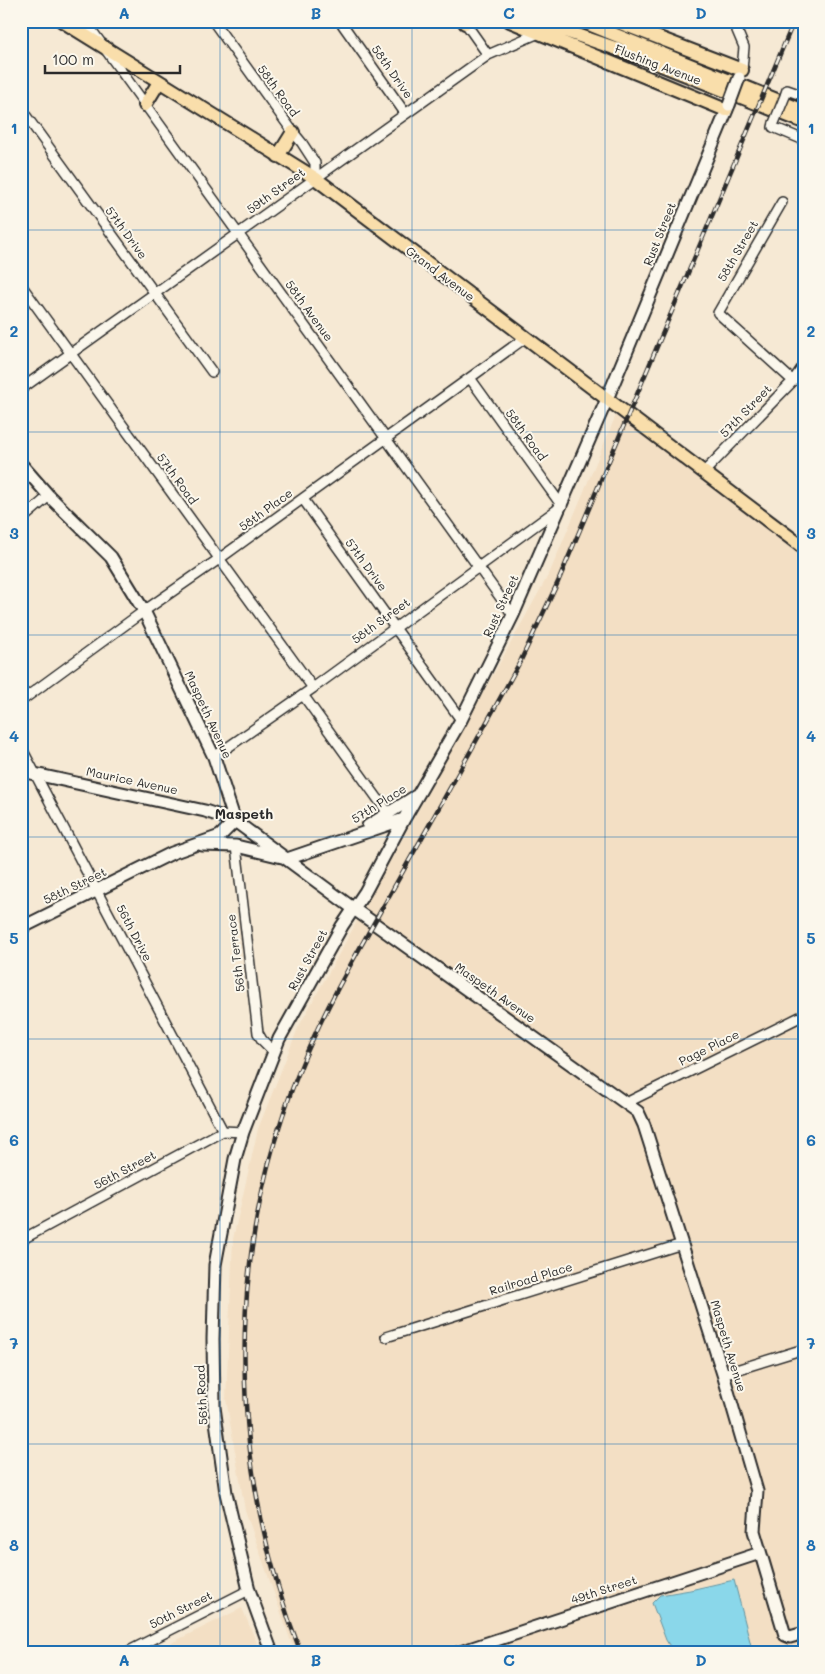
<svg xmlns="http://www.w3.org/2000/svg" width="825" height="1674" viewBox="0 0 825 1674" font-family="Mali,sans-serif">
<style>
.built{fill:#f3dfc4}
.water{fill:#8ad7ea;stroke:#64929e}
.lines{fill:none;stroke-linecap:round;stroke-linejoin:round}
.street-casing{stroke:#2b2b2b;stroke-width:12}
.secondary-casing{stroke:#2b2b2b;stroke-width:15}
.primary-casing{stroke:#2b2b2b;stroke-width:16}
.street{stroke:#fbf7ec;stroke-width:9}
.secondary{stroke:#fbf7ec;stroke-width:11}
.primary{stroke:#f9deab;stroke-width:12}
.rail-casing{stroke:#2b2b2b;stroke-width:4.5}
.rail{stroke:#fbf7ec;stroke-width:2.5;stroke-dasharray:8;stroke-linecap:butt}
.street-bridge-casing{stroke:#2b2b2b;stroke-width:12;stroke-linecap:butt}
.secondary-bridge-casing{stroke:#2b2b2b;stroke-width:15;stroke-linecap:butt}
.street-bridge{stroke:#fbf7ec;stroke-width:9}
.secondary-bridge{stroke:#fbf7ec;stroke-width:11}
.grid{fill:none;stroke:#1f6fb2;stroke-width:1;stroke-opacity:0.55}
.labels{text-anchor:middle;stroke-width:4;stroke-linejoin:round;paint-order:stroke}
.street-label{font-size:12px;fill:#2b2b2b;stroke:#fbf7ec}
.neighbourhood-label{font-size:14px;font-weight:bold;fill:#2b2b2b;stroke:#fbf7ec}
.neatline{fill:none;stroke:#1f6fb2;stroke-width:2}
.grid-label{font-size:16px;text-anchor:middle;font-weight:bold;fill:#1f6fb2}
</style>
<rect width="100%" height="100%" fill="#f6e9d4"/>
<filter id="ink" filterUnits="userSpaceOnUse"><feTurbulence type="fractalNoise" baseFrequency=".02" numOctaves="2"/><feDisplacementMap in="SourceGraphic" scale="10" xChannelSelector="R" yChannelSelector="G"/><feConvolveMatrix kernelMatrix="1 2 1 2 8 2 1 2 1" color-interpolation-filters="sRGB"/></filter>
<g filter="url(#ink)">
<path class="built" d="M619,408L804,547V1653H751L733,1580L660,1595L652,1602L666,1640L674,1653H295L245,1510L226,1399L233,1239L258,1129L298,1028L550,572Z
M242,1608L261,1653H151Z"/>
<path class="water" d="M734,1580L753,1653H674L666,1640L652,1603L660,1595L690,1590Z"/>
<g class="lines">
<defs>
<path id="street" d="M85,21L513,615
M213,21L293,132L302,143L315,163V178
M340,21L405,113
M464,21L488,55
M733,21L744,47L742,70
M785,96L787,90L804,96
M21,109L212,372
M774,123L773,127L804,140
M782,202L718,313L793,381
M21,285L313,688
M21,389L488,55L541,32
M704,472L793,381L804,365
M303,499L461,720
M21,520L49,496
M303,695L388,813
M21,701L144,611L219,559L525,338
M21,747L223,1131
M214,757L313,688L562,506L470,378
M236,846L258,1033L262,1040L274,1052
M626,1103L804,1015
M21,1240L223,1131L243,1132
M386,1337L682,1244
M723,1374L804,1349
M125,1653L249,1590"/>
<path id="secondary" d="M21,464L49,496L111,557L144,611L214,757L235,821L354,909L638,1112L644,1125L723,1374L757,1491L754,1531L785,1635L790,1637L804,1633
M21,771L205,811L235,821
M368,826L416,796
M202,845L236,846L282,857
M287,859L404,819
M21,928L172,853L220,836L235,821
M272,1653L249,1590L226,1493L214,1407L213,1339L215,1265L235,1159L243,1132L279,1039L342,926L365,892L404,819L461,720L513,615L607,399L729,105
M457,1653L760,1553"/>
<path id="primary" d="M62,21L315,178L804,548
M465,21V23
M510,21L726,110
M537,21L646,59L804,122
M581,21L804,111
M615,21L742,70
M145,105L159,82
M278,156L293,132"/>
</defs>
<use href="#street" class="street-casing"/>
<use href="#secondary" class="secondary-casing"/>
<use href="#primary" class="primary-casing"/>
<use href="#street" class="street"/>
<use href="#secondary" class="secondary"/>
<use href="#primary" class="primary"/>
<defs>
<path id="rail" d="M301,1653C227,1464 224,1252 302,1064C327,1003 361,946 393,889C436,813 479,737 521,660L558,582L794,21"/>
</defs>
<use href="#rail" class="rail-casing"/>
<use href="#rail" class="rail"/>
<defs>
<path id="street-bridge" d="M774,123L785,96"/>
<path id="secondary-bridge" d="M729,105L739,78"/>
</defs>
<use href="#street-bridge" class="street-bridge-casing"/>
<use href="#secondary-bridge" class="secondary-bridge-casing"/>
<use href="#street-bridge" class="street-bridge"/>
<use href="#secondary-bridge" class="secondary-bridge"/>
</g>
</g>
<path class="grid" d="M220,21V1653M412,21V1653M605,21V1653M21,230H804M21,432H804M21,635H804M21,837H804M21,1039H804M21,1242H804M21,1444H804"/>
<g class="labels">
<g class="street-label">
<text transform="translate(658 65) rotate(21)" y="4">Flushing Avenue</text>
<text transform="translate(392 72) rotate(55)" y="4">58th Drive</text>
<text transform="translate(278 91) rotate(54)" y="4">58th Road</text>
<text transform="translate(276 191) rotate(-36)" y="4">59th Street</text>
<text transform="translate(126 233) rotate(54)" y="4">57th Drive</text>
<text transform="translate(660 234) rotate(-68)" y="4">Rust Street</text>
<text transform="translate(738 251) rotate(-60)" y="4">58th Street</text>
<text transform="translate(440 274) rotate(37)" y="4">Grand Avenue</text>
<text transform="translate(309 311) rotate(54)" y="4">58th Avenue</text>
<text transform="translate(746 411) rotate(-46)" y="4">57th Street</text>
<text transform="translate(526 435) rotate(54)" y="4">58th Road</text>
<text transform="translate(177 479) rotate(54)" y="4">57th Road</text>
<text transform="translate(266 510) rotate(-36)" y="4">58th Place</text>
<text transform="translate(366 565) rotate(54)" y="4">57th Drive</text>
<text transform="translate(501 606) rotate(-65)" y="4">Rust Street</text>
<text transform="translate(381 621) rotate(-36)" y="4">58th Street</text>
<text transform="translate(208 715) rotate(65)" y="4">Maspeth Avenue</text>
<text transform="translate(132 781) rotate(12)" y="4">Maurice Avenue</text>
<text transform="translate(379 804) rotate(-32)" y="4">57th Place</text>
<text transform="translate(75 886) rotate(-26)" y="4">58th Street</text>
<text transform="translate(134 933) rotate(62)" y="4">56th Drive</text>
<text transform="translate(236 953) rotate(-97)" y="4">56th Terrace</text>
<text transform="translate(308 960) rotate(-61)" y="4">Rust Street</text>
<text transform="translate(495 993) rotate(35)" y="4">Maspeth Avenue</text>
<text transform="translate(709 1048) rotate(-26)" y="4">Page Place</text>
<text transform="translate(125 1170) rotate(-28)" y="4">56th Street</text>
<text transform="translate(531 1279) rotate(-17)" y="4">Railroad Place</text>
<text transform="translate(728 1346) rotate(73)" y="4">Maspeth Avenue</text>
<text transform="translate(202 1395) rotate(-93)" y="4">56th Road</text>
<text transform="translate(604 1590) rotate(-18)" y="4">49th Street</text>
<text transform="translate(181 1610) rotate(-27)" y="4">50th Street</text>
</g>
<g class="neighbourhood-label">
<text x="244" y="819">Maspeth</text>
</g>
</g>
<rect width="825" height="1674" fill="none" stroke="#fbf7ec" stroke-width="55"/>
<path d="M45 65v8h135v-8" fill="none" stroke="#2b2b2b" stroke-width="2.5"/>
<text x="52" y="65" font-size="15" fill="#2b2b2b" stroke="#fbf7ec" stroke-width="4" paint-order="stroke">100 m</text>
<rect x="28" y="28" width="770" height="1618" class="neatline"/>
<g class="grid-label">
<text x="124" y="19">A</text>
<text x="316" y="19">B</text>
<text x="509" y="19">C</text>
<text x="701" y="19">D</text>
<text x="14" y="134">1</text>
<text x="811" y="134">1</text>
<text x="14" y="337">2</text>
<text x="811" y="337">2</text>
<text x="14" y="539">3</text>
<text x="811" y="539">3</text>
<text x="14" y="742">4</text>
<text x="811" y="742">4</text>
<text x="14" y="944">5</text>
<text x="811" y="944">5</text>
<text x="14" y="1146">6</text>
<text x="811" y="1146">6</text>
<text x="14" y="1349">7</text>
<text x="811" y="1349">7</text>
<text x="14" y="1551">8</text>
<text x="811" y="1551">8</text>
<text x="124" y="1666">A</text>
<text x="316" y="1666">B</text>
<text x="509" y="1666">C</text>
<text x="701" y="1666">D</text>
</g>
</svg>
